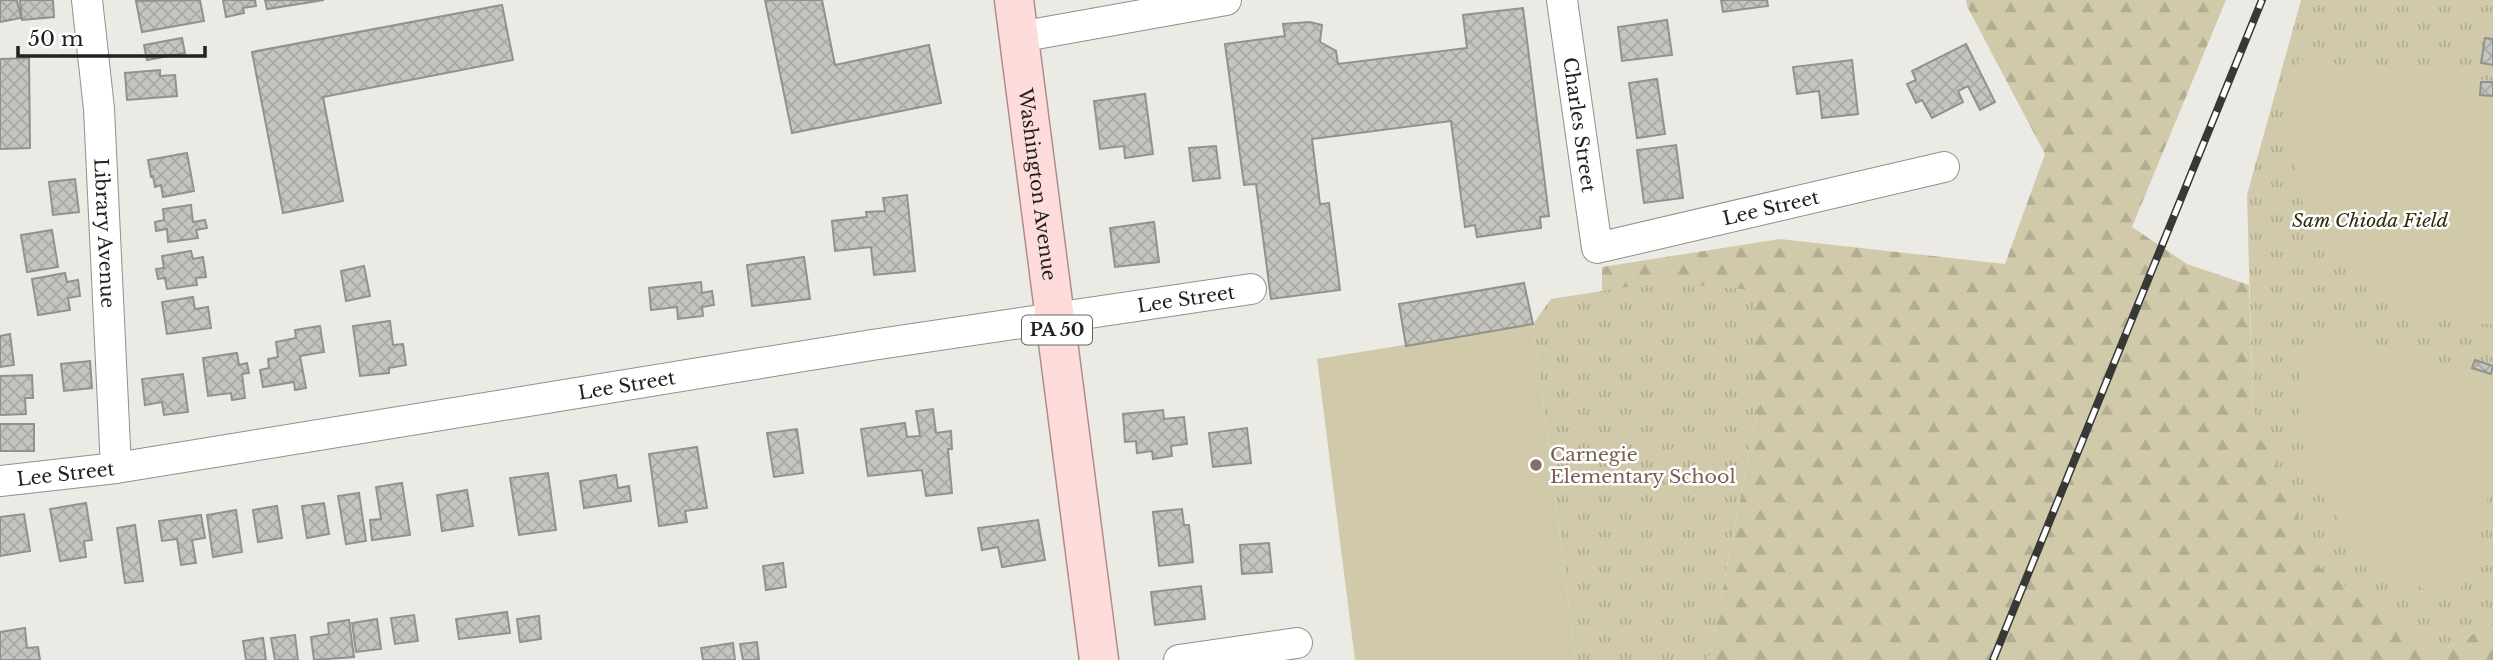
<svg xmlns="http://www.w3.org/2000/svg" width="2493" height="660" viewBox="0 0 2493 660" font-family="'Libre Baskerville',serif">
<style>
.forest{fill:url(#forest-firs)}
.park{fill:url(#park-tufts)}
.pitch{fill:#d0caaa}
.building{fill:url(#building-cross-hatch);stroke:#92918b;stroke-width:2}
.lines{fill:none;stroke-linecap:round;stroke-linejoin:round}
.minor-casing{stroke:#91908b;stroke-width:32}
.primary-casing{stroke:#b08c8b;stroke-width:41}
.minor{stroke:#fff;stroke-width:30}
.primary{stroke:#fedcdc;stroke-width:38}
.rail-casing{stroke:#383836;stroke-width:8}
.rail{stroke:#fff;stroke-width:5;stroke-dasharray:16;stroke-linecap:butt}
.education-dot{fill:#8d6e63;stroke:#fff;stroke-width:2.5}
.labels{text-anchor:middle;stroke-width:5;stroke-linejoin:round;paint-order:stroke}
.shield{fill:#fff;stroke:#646462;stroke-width:2}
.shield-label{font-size:18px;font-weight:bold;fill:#21211f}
.street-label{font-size:19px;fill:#21211f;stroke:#fff}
.park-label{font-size:19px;font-style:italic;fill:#322b0b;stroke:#fff}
.education-label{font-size:19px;fill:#785e54;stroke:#fff;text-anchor:start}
</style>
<defs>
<pattern id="forest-firs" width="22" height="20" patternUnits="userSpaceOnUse" patternTransform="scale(1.75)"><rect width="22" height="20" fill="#d0caaa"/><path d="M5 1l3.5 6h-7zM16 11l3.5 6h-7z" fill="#b2ad92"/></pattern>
<pattern id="park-tufts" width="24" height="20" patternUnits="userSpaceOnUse" patternTransform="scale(1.75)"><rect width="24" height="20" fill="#d0caaa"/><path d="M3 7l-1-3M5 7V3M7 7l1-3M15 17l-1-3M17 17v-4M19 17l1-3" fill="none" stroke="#b2ad92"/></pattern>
<pattern id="building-cross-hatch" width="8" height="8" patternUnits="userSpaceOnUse" patternTransform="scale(1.75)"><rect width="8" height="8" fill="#c5c4be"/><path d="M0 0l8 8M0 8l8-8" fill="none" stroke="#a9a8a3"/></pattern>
</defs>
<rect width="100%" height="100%" fill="#ebeae4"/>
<path class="forest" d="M1966,0H2226L2132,227L2187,264L2249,285L2253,408L2440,652L2493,623V660H1709L1757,412L1602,291V267L1780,239L2005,264L2045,154L1967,6Z"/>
<path class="park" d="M2301,0H2493V623L2440,652L2317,566L2253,408L2247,195Z
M1659,282L1754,290L1757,412L1709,660H1576L1533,324L1551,299Z"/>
<path class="pitch" d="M2298,60L2493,81V325L2407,315L2351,275L2302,201L2288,119Z
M1533,324L1576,660H1355L1317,359Z
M2313,328L2493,380V480L2457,602C2424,589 2388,576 2363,550C2319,505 2289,438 2301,374C2304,359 2309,343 2313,328Z"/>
<path class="building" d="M0,0H17L21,18L0,22Z
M20,0H53L54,17L22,20Z
M200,0L204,21L142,32L136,1Z
M223,0H255L256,6L243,8L244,13L226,17Z
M265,0H324L267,9Z
M765,0H822L835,65L929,45L941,103L792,133Z
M1721,0H1767L1768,6L1723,12Z
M502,5L513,60L323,97L343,201L283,213L252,52Z
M1523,8L1549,216L1540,217L1541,228L1477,237L1475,225L1465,227L1451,121L1312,139L1320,204L1329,203L1340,290L1271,299L1256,184L1244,185L1225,44L1285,36L1283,24L1310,22L1322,25L1320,42L1336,51L1338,64L1467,48L1463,15Z
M1667,20L1672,55L1622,61L1618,27Z
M182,38L185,53L147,60L144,45Z
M2485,38L2493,39V65L2481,63Z
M1966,44L1995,102L1980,110L1968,86L1958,91L1963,102L1932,118L1922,100L1916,103L1907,84L1916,80L1912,71Z
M29,58L30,148L0,149V59Z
M1852,60L1858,114L1822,118L1819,91L1797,94L1793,67Z
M160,70V76L175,75L177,96L127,100L125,73Z
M1657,79L1665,134L1637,138L1629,83Z
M2481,82H2493V96L2480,95Z
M1145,94L1153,154L1125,158L1124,146L1100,149L1094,101Z
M1676,145L1683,198L1644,203L1637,150Z
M1216,146L1220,178L1193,181L1189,148Z
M187,153L194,191L163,197L161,185L155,187L153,176L151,177L148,160Z
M75,179L79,212L53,215L49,182Z
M907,195L915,271L874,275L871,247L835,251L832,221L867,217L866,212L885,211L883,198Z
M191,205L193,222L205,220L207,228L196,230L198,238L168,242L167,229L156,231L155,222L164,220L163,209Z
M1154,222L1159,262L1115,267L1110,228Z
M52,230L58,267L27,272L21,235Z
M191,251L193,259L203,257L206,277L196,278L197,285L167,289L165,278L158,279L156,269L164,268L162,256Z
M804,257L810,299L752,306L747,265Z
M364,266L370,296L346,301L341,271Z
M65,273L67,282L78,280L80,296L68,298L70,310L38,315L32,279Z
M701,282L702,293L712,291L714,305L702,307L703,316L678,319L677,307L651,310L649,288Z
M1524,283L1533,324L1406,346L1399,304Z
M193,297L195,309L208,307L211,328L167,334L162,302Z
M390,321L393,345L403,344L406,365L389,368V373L360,376L353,326Z
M320,326L324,352L300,356L306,388L295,390L294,382L263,387L260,370L269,368L268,359L278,357L276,342L296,338L295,330Z
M10,334L14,365L0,367V336Z
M237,353L239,365L247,363L249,373L242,374L245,398L232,400L231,393L208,396L203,358Z
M2475,360L2493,366L2491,374L2472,368Z
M90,361L92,388L64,391L61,364Z
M183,374L188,412L164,415L162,402L145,405L142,379Z
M32,375L33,398H25L26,414L0,415V376Z
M933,409L936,433L951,431L952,449H948L952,493L926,496L922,470L868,476L861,429L905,423L907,437L920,436L916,411Z
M1163,410L1164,419L1184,417L1187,444L1171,446L1172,456L1153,459L1152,451L1137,453L1136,441L1125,442L1123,414Z
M0,424H34V451H0Z
M1247,428L1251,463L1213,467L1209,433Z
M797,429L803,473L774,477L767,433Z
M697,447L707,508L685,511L687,522L659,526L649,454Z
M548,473L556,530L519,535L510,478Z
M616,475L618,488L629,486L631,501L584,508L580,481Z
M402,483L410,535L372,540L370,520L381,519L376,487Z
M467,490L473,526L442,531L437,495Z
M359,493L366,541L346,544L338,496Z
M86,503L92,540L84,541L86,557L60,561L50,509Z
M324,503L329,534L307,538L302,506Z
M277,506L282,538L258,542L253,510Z
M1182,509L1184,525H1189L1193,562L1159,566L1153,512Z
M236,510L242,552L213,557L207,515Z
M24,514L30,551L0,556V517Z
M201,515L205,538L192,540L196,563L181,565L177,539L162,541L159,521Z
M1038,520L1045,560L1002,567L998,547L982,550L978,528Z
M135,525L143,581L125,583L117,528Z
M1269,543L1272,572L1242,574L1240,545Z
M783,563L786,587L766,590L763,566Z
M1201,586L1205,619L1155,625L1151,592Z
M507,612L510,633L459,639L456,619Z
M414,615L418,641L395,644L391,618Z
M539,616L541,639L520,642L517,619Z
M377,619L381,649L356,652L352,623Z
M349,620L354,657L314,660L311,637L329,634L328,623Z
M25,628L27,648L38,647L40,660H0V632Z
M295,635L298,660H275L271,638Z
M263,638L266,660H246L243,641Z
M757,642L759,660H743L740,644Z
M733,643L735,660H703L701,648Z"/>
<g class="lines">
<defs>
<g id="minor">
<path id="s1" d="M87,0L99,109L116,468"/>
<path id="s2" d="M1562,0L1597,248L1944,167"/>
<path d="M1019,37L1226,0"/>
<path id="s3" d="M0,481L116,468L872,345L1251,289"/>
<path d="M1179,660L1297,643"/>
</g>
<g id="primary">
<path id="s4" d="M1014,0L1099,660"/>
</g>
</defs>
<use href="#minor" class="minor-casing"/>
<use href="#primary" class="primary-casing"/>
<use href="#minor" class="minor"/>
<use href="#primary" class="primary"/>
<defs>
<path id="rail" d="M1993,660L2262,0"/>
</defs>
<use href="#rail" class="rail-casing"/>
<use href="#rail" class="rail"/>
</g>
<circle class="education-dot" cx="1536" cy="465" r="7"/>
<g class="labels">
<rect class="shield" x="1022" y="315.5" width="70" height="29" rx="5"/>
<g class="shield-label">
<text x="1057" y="336">PA 50</text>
</g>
<g class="street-label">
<text dy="7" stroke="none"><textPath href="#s2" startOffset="126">Charles Street</textPath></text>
<text dy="7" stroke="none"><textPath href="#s4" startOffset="186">Washington Avenue</textPath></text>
<text dy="7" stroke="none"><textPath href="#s2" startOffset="429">Lee Street</textPath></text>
<text dy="7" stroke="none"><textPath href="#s1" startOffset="234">Library Avenue</textPath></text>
<text dy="7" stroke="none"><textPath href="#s3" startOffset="1200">Lee Street</textPath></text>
<text dy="7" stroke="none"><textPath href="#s3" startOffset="634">Lee Street</textPath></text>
<text dy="7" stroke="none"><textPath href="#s3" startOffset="66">Lee Street</textPath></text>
</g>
<g class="park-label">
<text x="2370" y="227">Sam Chioda Field</text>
</g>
<g class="education-label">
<text x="1550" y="461">Carnegie<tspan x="1550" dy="22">Elementary School</tspan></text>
</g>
</g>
<path d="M18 46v10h187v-10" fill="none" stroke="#21211f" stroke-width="3.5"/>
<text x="28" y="46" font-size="21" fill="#21211f" stroke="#ffffff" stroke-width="5" paint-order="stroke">50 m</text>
</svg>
